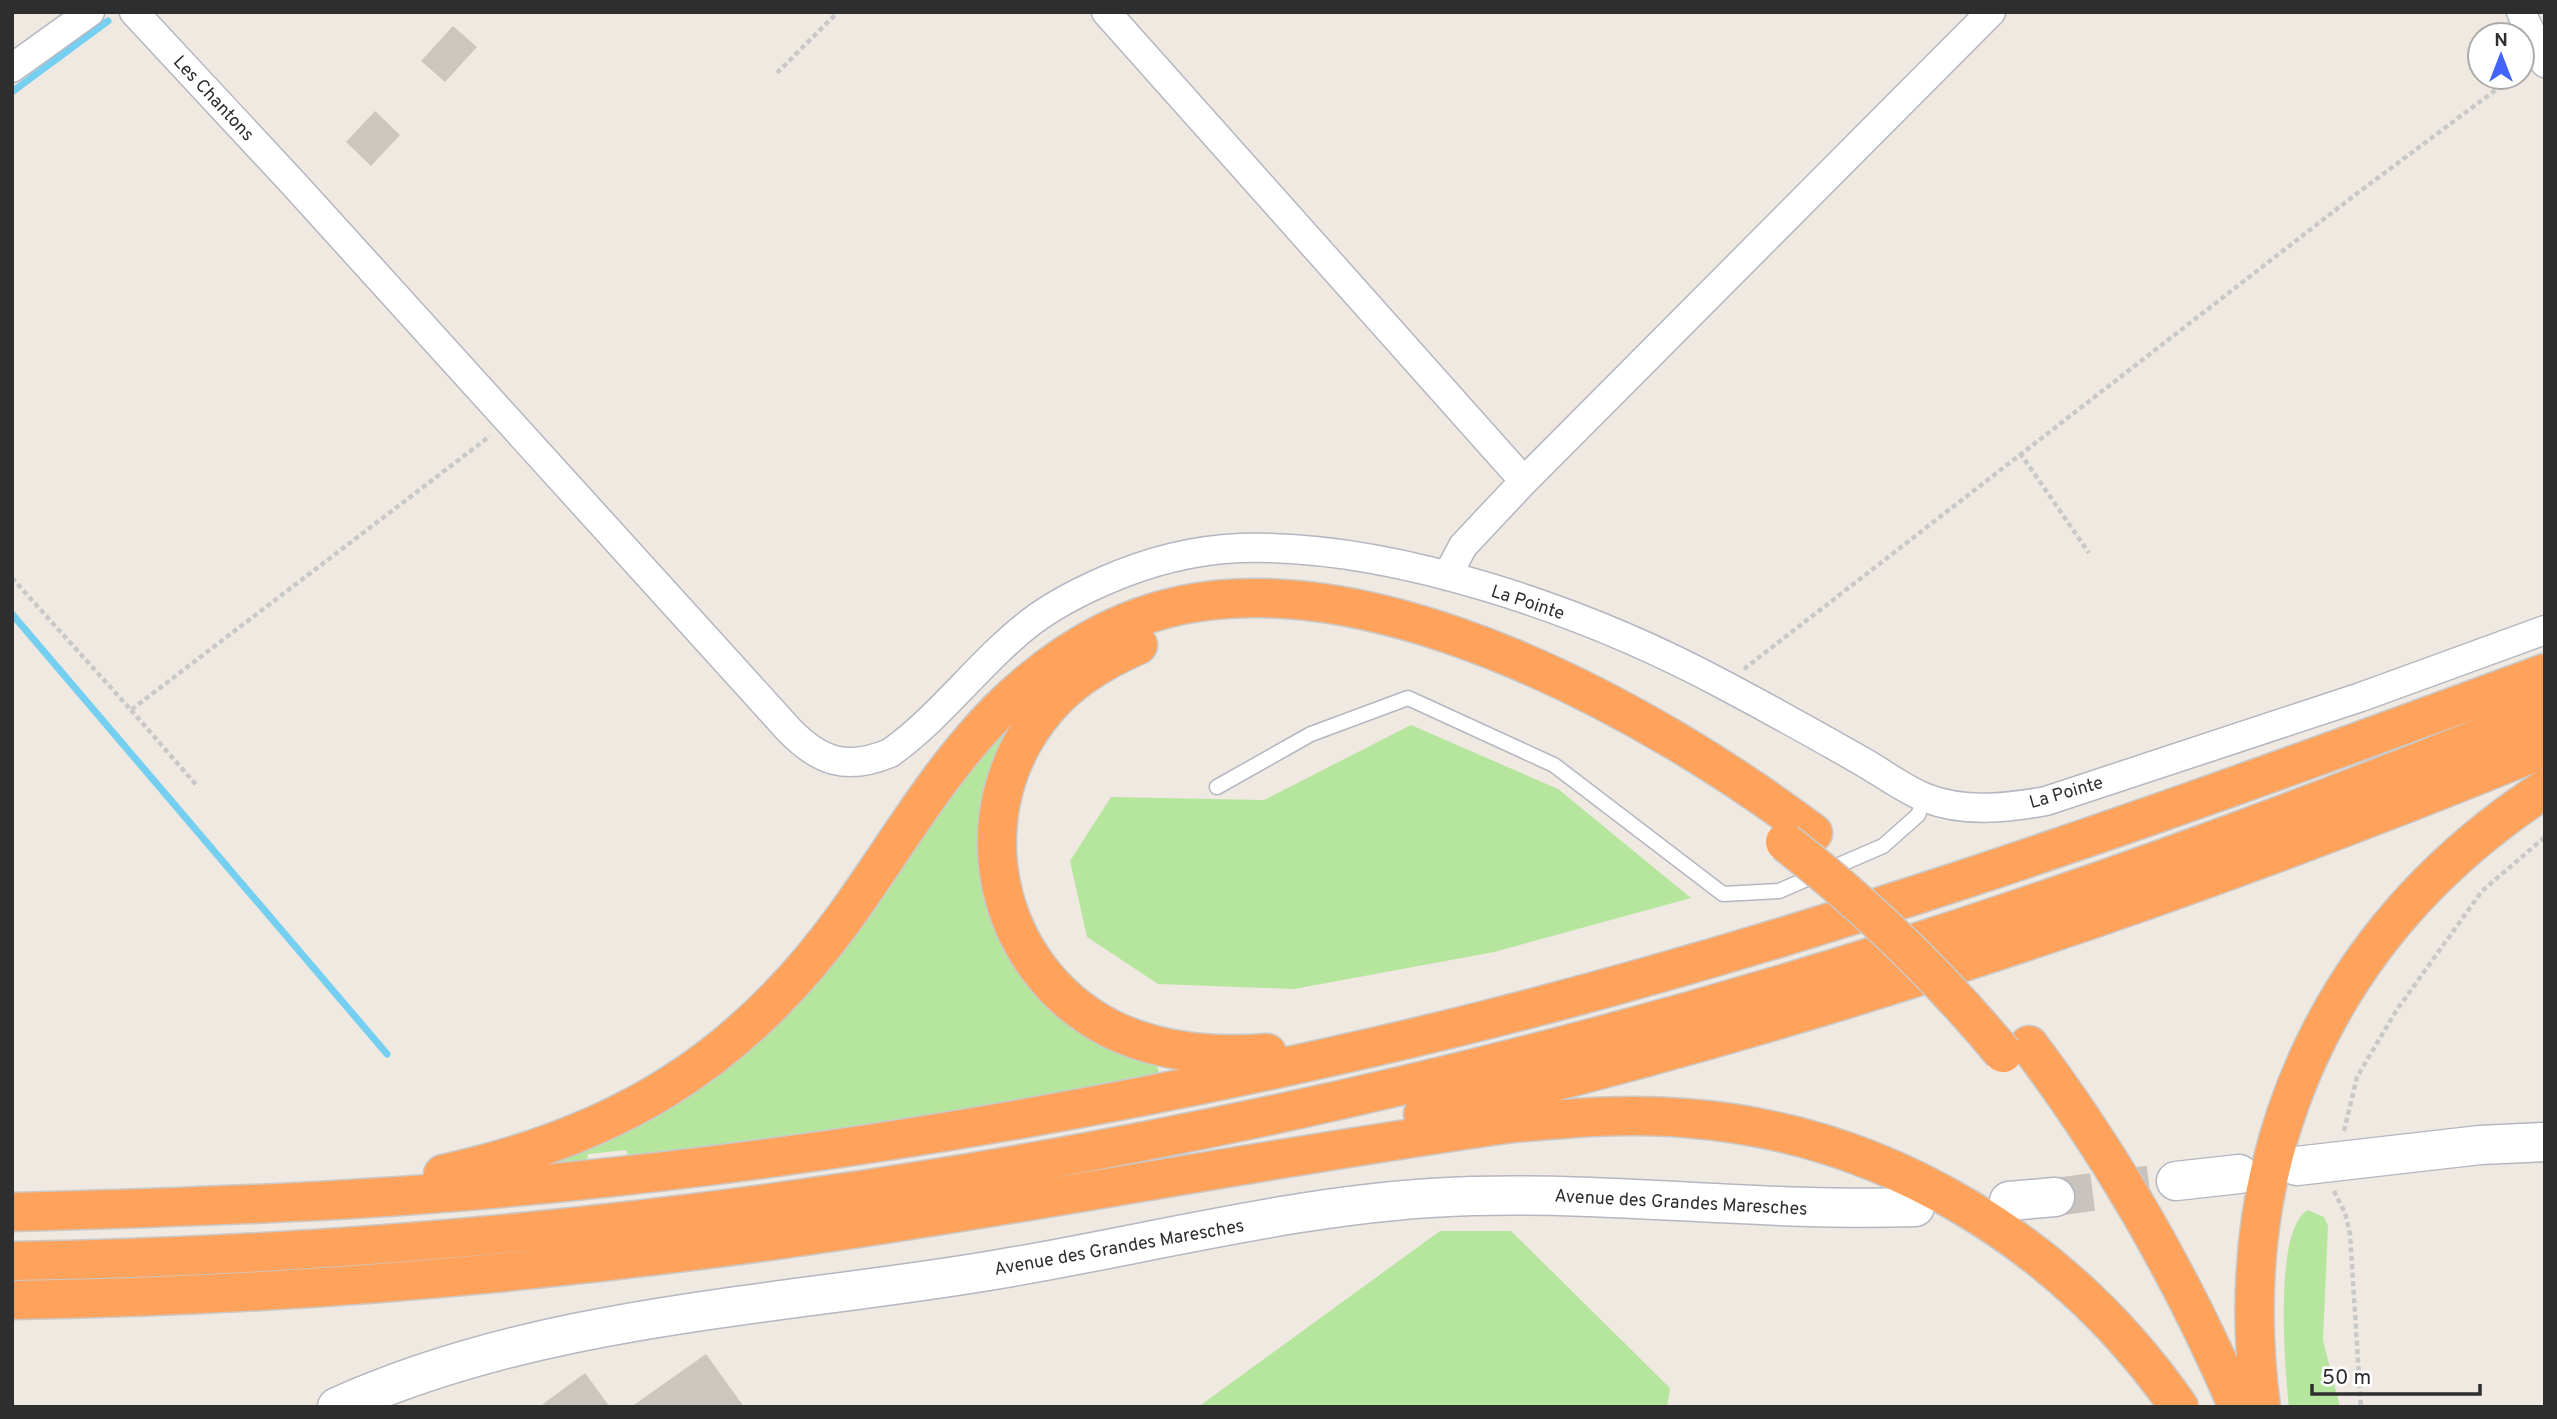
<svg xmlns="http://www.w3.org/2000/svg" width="2557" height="1419" viewBox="0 0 2557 1419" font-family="Overpass,sans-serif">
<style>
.green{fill:#b6e59e}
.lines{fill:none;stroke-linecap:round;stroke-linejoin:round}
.stream{stroke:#75cff0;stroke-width:7}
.building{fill:#cbc7bf}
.secondary-tunnel{stroke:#c8c4bd;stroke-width:38;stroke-dasharray:38 19;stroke-linecap:butt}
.lane-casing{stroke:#b4b7c1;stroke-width:17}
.street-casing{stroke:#b4b7c1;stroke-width:31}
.secondary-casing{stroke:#b4b7c1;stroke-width:41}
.highway-casing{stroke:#c9c9c9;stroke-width:41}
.path{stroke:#c9c9c9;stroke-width:4.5;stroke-dasharray:5 3.5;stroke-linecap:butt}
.lane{stroke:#fff;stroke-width:14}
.street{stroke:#fff;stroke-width:28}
.secondary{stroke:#fff;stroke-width:38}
.highway{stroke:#ffa35c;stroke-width:38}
.highway-bridge-casing{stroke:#c9c9c9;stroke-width:41;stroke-linecap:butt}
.highway-bridge{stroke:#ffa35c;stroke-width:38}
.labels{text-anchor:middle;stroke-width:7;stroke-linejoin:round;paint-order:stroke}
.street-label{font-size:18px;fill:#2e2e2e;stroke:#fff}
</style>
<rect width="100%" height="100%" fill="#efe9e1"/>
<path class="green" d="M1032,699L988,878L1139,1058L1157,1066L1159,1072L1069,1093L950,1113L628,1157L626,1150L588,1154L587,1163L501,1171L653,1110Z
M1411,725L1558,789L1691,898L1494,952L1294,989L1158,984L1087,937L1070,861L1111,797L1264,800Z
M2308,1210L2324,1217L2328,1226L2323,1340L2340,1407H2289C2285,1370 2273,1229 2308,1210Z
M1440,1231H1511L1670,1388L1667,1407H1198Z"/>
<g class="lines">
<path class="stream" d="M12,92L108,21
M12,614L387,1054"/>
</g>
<path class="building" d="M453,26L477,47L445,82L421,61Z
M375,111L400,135L371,166L346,142Z
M706,1354L744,1407H631Z
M585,1373L610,1407H539Z"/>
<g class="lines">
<path class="secondary-tunnel" d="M2055,1197L2176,1181"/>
<defs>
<path id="lane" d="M1217,787L1311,734L1408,698L1554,765L1723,894L1779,891L1883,846L1918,815L1925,798"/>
<path id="street" d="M134,12L294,184L789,730C820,762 847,771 890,753C942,716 980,661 1031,622C1052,606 1079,592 1104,581C1147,562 1193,550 1240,548C1394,543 1590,613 1724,685C1771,710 1818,736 1865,763C1884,774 1905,790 1926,798C1964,813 2008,808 2046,801L2361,697L2545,630
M1106,12L1524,481
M2521,12L2545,63
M12,68L90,12
M1447,576L1463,546L1524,481L1991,12"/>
<path id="secondary" d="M2297,1166L2480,1145L2545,1142
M2176,1181L2239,1174
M2009,1201L2055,1197
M337,1407C541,1315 770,1307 988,1271C1148,1245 1310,1200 1473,1196C1620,1192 1767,1212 1915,1207"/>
<path id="highway" d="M1138,645C1104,660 1071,679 1047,708C959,810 991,968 1111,1029C1160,1053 1214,1057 1267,1053
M2029,1045C2114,1158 2182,1277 2238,1407
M1423,1114C1806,1024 2181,897 2545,748
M443,1174C617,1136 740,1062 845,917C895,848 937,773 998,711C1049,660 1110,620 1182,605C1386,564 1655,714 1813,833
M12,1212C199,1207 388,1201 574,1181C843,1154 1110,1108 1374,1047C1775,955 2160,815 2545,673
M12,1261C648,1251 1288,1142 1893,950C2114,880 2331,799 2545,711
M12,1300C291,1296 570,1271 846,1230C1069,1197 1291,1154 1514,1123C1571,1118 1627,1113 1684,1118C1884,1132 2065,1243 2179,1407
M2261,1407C2227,1151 2330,930 2545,789"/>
</defs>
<use href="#lane" class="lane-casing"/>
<use href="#street" class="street-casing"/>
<use href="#secondary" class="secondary-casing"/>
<use href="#highway" class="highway-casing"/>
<path class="path" d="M777,73L838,12
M2020,453L2089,553
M12,578L131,710L490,436
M1744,669L2351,198L2513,77
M131,710L198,787
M2344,1131L2357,1077L2396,1011L2482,891L2545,837
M2334,1191L2345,1213L2350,1234L2361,1407"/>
<use href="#lane" class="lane"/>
<use href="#street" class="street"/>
<use href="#secondary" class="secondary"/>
<use href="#highway" class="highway"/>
<defs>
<path id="highway-bridge" d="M1785,842C1866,905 1937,974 2003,1053"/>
</defs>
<use href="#highway-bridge" class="highway-bridge-casing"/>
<use href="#highway-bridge" class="highway-bridge"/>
</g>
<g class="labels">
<g class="street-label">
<text transform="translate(214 98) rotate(47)" y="6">Les Chantons</text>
<text transform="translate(1528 602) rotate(18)" y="6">La Pointe</text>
<text transform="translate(2066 792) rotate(-16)" y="6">La Pointe</text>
<text transform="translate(1681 1202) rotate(3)" y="6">Avenue des Grandes Maresches</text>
<text transform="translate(1119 1247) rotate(-10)" y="6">Avenue des Grandes Maresches</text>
</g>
</g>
<rect width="2557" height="1419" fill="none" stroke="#2e2e2e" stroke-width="28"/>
<g transform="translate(2501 56)"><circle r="33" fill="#ffffff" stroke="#ababab" stroke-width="2"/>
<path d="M0-5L12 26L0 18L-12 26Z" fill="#4264fb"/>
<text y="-10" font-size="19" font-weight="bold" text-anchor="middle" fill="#2e2e2e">N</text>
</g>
<path d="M2312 1384v10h168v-10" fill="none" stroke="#2e2e2e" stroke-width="3.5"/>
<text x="2322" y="1384" font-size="21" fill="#2e2e2e" stroke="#ffffff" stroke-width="5" paint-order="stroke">50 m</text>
</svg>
